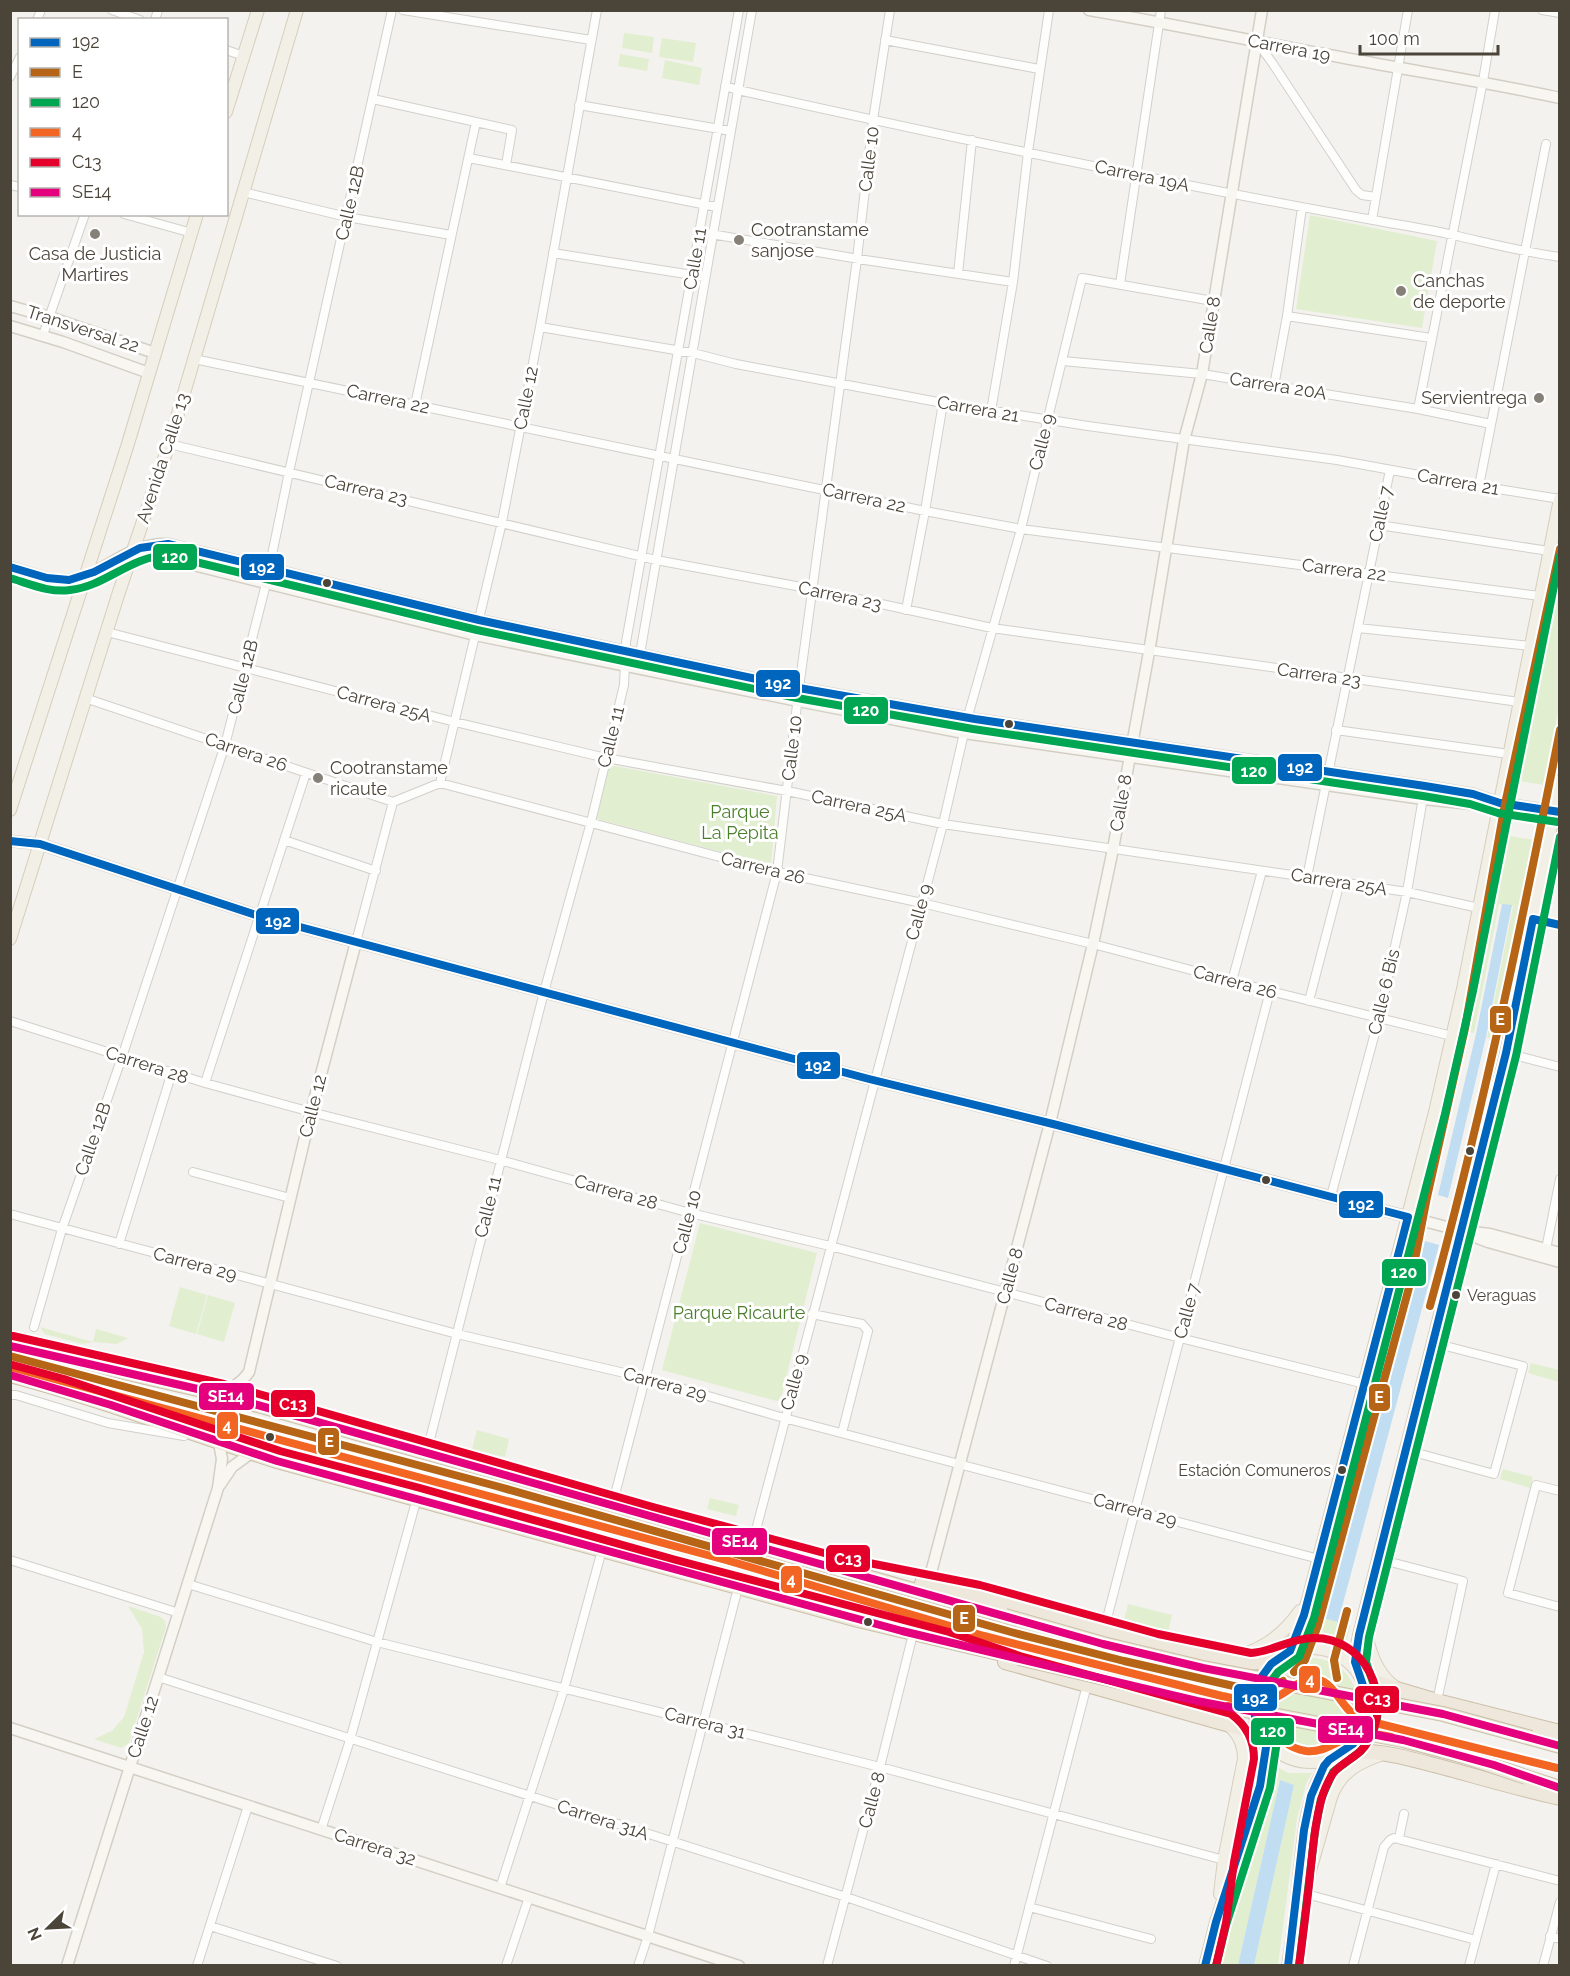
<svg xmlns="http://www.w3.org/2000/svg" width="1570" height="1976" viewBox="0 0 1570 1976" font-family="Raleway,sans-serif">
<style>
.green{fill:#e1eecf}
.water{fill:#c0ddf1}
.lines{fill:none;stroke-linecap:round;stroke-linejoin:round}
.street-casing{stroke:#d2d0cb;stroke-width:10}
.secondary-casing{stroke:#d3cfc5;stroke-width:13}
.primary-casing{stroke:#d6cebb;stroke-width:14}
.highway-casing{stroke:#ccbfa9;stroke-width:16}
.street{stroke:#fdfdfc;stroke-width:8}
.secondary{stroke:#f7f6f1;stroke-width:10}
.primary{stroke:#f2efe6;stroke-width:12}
.highway{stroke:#ede8db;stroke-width:14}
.highway-bridge-casing{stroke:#ccbfa9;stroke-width:16;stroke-linecap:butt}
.highway-bridge{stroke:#ede8db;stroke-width:14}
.bus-1-casing{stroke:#fff;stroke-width:12}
.bus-2-casing{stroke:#fff;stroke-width:12}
.bus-3-casing{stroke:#fff;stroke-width:12}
.bus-4-casing{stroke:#fff;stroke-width:12}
.bus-5-casing{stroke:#fff;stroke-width:12}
.bus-6-casing{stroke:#fff;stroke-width:12}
.bus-1{stroke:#0065bd;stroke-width:8}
.bus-2{stroke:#b66516;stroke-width:8}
.bus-3{stroke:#00a651;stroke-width:8}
.bus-4{stroke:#f26522;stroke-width:8}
.bus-5{stroke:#e4002b;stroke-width:8}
.bus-6{stroke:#e5007d;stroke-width:8}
.poi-dot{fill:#868178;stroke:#fff;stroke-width:2}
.bus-dot{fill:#4b4439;stroke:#fff;stroke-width:2}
.labels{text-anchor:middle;stroke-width:6;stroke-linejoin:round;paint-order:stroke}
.bus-label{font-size:16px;fill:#4b4439;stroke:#fff;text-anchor:start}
.street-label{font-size:18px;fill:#4b4439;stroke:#fff}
.poi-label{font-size:18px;fill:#4b4439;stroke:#fff;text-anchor:start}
.park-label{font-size:18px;fill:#4a7f2a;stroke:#fff}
.line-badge{stroke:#fff;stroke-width:2}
.badge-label{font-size:16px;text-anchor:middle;font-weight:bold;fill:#fff}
</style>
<rect width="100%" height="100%" fill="#f4f2ee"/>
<path class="green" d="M624,33L654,37L652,53L622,48Z
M662,38L696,43L693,62L659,57Z
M620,54L649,59L647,71L618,66Z
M665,60L702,68L699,85L662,78Z
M1310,215L1437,241L1422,328L1296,309Z
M1559,558V706L1544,785L1514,780Z
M609,765L777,796L771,865L597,819Z
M1504,835L1534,840L1492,1039L1487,1038L1513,906L1499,904L1474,1033L1469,1032Z
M700,1223L817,1253L780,1402L662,1370Z
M1410,1239L1412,1241L1406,1281L1316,1616L1350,1625L1346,1645L1322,1637L1304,1638Z
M180,1287L207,1295L196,1334L169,1326Z
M208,1295L235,1303L224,1342L197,1334Z
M40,1327L93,1342L96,1329L128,1338L117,1344L93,1342L82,1344L45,1334Z
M1531,1363L1559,1370V1382L1528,1373Z
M477,1430L509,1439L505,1457L472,1449Z
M1503,1469L1533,1477L1530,1488L1500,1479Z
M710,1498L739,1505L736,1516L707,1509Z
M626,1528L809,1577L806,1587L624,1539Z
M1128,1604L1172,1615L1168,1632L1124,1621Z
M128,1606L161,1617L165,1621L166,1627L129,1743L121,1748L94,1739L112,1731L124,1717L144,1652L142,1629Z
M1264 1705a47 47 0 1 1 94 0a47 47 0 1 1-94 0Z
M1243,1734L1247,1735L1255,1746L1256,1765L1231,1856L1229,1855Z
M1351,1757H1366L1343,1769L1309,1861C1313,1829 1317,1770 1351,1757Z
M1272,1764L1288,1773H1312L1306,1784L1297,1819L1278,1965H1254L1294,1785L1280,1780L1238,1965L1214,1966L1253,1846L1270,1779Z"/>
<path class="water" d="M1502,904L1512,905L1486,1037L1448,1198L1438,1195L1476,1034Z
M1425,1241L1439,1245L1338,1622L1323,1618Z
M1280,1780L1294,1785L1254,1965H1238Z"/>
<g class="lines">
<defs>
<path id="street" d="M112,10L140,20
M403,10L591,40
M1542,10L1560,13
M37,20L41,10
M155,20L158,10
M885,40L1039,69
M1257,42L1273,64L1356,190L1362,195L1376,197
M226,50L244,56
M10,77L20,57
M725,86L738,90C949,137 1160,182 1373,220C1400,225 1427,229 1453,235C1489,243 1523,252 1560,257
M373,99L512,130L506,165
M579,105L731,131
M469,158L717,207
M10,185L20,187
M243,192L347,217L451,235
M124,214L192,233
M1372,220L1408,10
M699,232L865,260L1013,282
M553,253L705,277
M958,274L972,140
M1120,284L1161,10
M1287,316L1431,338
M540,327L693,353L736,364L943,403L1088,426L1337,460L1479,486L1560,499
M43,335L85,214
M194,359L925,511L1021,529L1540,596
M1063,361L1202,374L1418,409L1491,424
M1274,386L1287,316L1302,207
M415,405L476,122
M1418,409L1483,81L1495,10
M991,411L1013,282L1028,152L1049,10
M169,444L656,560L812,589L992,628L1519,702
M1479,486L1546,144
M1379,525L1549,551
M906,610L925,511L943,403
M1358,628L1530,646
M107,632L455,722L606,758L787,791L943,824L1340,882L1407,892L1479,908
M640,654L752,10
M85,698L393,802L440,783L777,872L922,903L1093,944L1270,991L1452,1036
M1336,730L1509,754
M440,783L502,522L540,327L597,10
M284,840L376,871
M1307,877L1390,470
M1533,919L1560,925
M356,942L393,802
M1232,981L1262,871
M1309,1001L1340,882
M10,1021L205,1083L311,1112L500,1160L690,1213L830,1246L1180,1338L1365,1384
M1506,1053L1560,1067
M205,1083L306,773
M193,1172L290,1198
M1331,1196L1379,1018L1407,892L1425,786
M10,1214L457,1334L646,1378L784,1418L1319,1559
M119,1244L172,1072
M1546,1249L1560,1179
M812,1314L862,1324L868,1331L842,1433
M34,1327L62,1229L122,1057L225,745L266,584L289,472L392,10
M10,1395H16L108,1423L184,1436
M1406,1450L1494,1474L1523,1366L1434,1343
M427,1451L544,992L591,822L624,685L626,642L739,10
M1560,1491L1536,1485L1508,1593L1560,1607
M612,1506L777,872L799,688L857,259L873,120L890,10
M752,1545L943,824L968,716L1021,529L1082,278L1213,301
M1379,1559L1463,1581L1437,1701
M10,1560L179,1613
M188,1584L377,1642L880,1767L1224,1860
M1104,1630L1270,991
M158,1677L846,1897L1047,1966
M321,1830L350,1740L417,1498
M1399,1838L1404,1814
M500,1888L564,1689L602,1550
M1299,1892L1476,1940
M1029,1907L1151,1939
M210,1926L337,1966
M1550,1936L1560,1939
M197,1966L248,1806
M506,1966L529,1897
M638,1966L648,1936L738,1588
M827,1966L880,1767L913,1634
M1014,1966L1087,1685
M1353,1966L1384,1847L1390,1840L1394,1838L1560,1881
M1469,1966L1496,1864
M1543,1966L1560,1902"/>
<path id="secondary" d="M1089,10C1173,24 1256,42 1340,57C1413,71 1487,82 1560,98
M10,306L49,317L155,353
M10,326L63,342L149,373
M133,550L475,635L798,701L964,733L1423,799L1472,804L1500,803L1560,812
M10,567C29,572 50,582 69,580C106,575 126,542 168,544L479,620L799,688L975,719L1425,786L1473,794L1500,803
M10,841L40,844L259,916L869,1079L1057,1125L1462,1231L1490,1234L1560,1253
M1473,1236L1488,1242L1560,1262
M215,1393C230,1389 240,1385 249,1372L311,1112L356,942
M220,1485L232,1467L251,1453
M928,1584L1050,1123L1093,944L1113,849L1149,652L1184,440L1202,374L1262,10
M10,1728L739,1966
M67,1966L218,1488L222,1459L219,1443"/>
<path id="primary" d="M226,112L258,10
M10,810L127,447L197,214
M10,939L118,595L169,444L297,10
M1364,1625C1369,1650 1375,1673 1396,1688
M1254 1705a57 57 0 1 1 114 0a57 57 0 1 1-114 0Z
M1290,1651L1308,1600L1435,1112L1463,989L1560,499
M1227,1659C1259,1652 1281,1638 1300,1611
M1357,1670L1356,1650L1359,1635L1506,1053L1560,781
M1220,1894L1224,1860L1244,1759C1244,1744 1239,1733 1227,1724
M1303,1895L1331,1797C1341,1770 1360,1762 1385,1753
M1205,1966L1216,1922L1255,1805L1267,1741
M1288,1966C1292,1940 1296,1914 1298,1888C1303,1844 1304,1798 1329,1760"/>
<path id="highway" d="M10,1346L215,1393L1005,1616
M10,1375C101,1399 188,1433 277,1461L858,1620L1019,1658
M922,1583L1104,1630L1172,1650L1245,1663L1261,1662L1278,1658
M1005,1662L1262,1734
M1361,1676L1383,1685L1437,1701L1560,1732
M1531,1738L1560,1746
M1343,1753C1375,1748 1407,1758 1438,1766C1479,1777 1519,1789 1560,1798
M1526,1777L1560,1788"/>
</defs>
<use href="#street" class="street-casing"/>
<use href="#secondary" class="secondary-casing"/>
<use href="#primary" class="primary-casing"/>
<use href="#highway" class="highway-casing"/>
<use href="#street" class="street"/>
<use href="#secondary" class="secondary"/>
<use href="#primary" class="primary"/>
<use href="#highway" class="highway"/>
<defs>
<path id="highway-bridge" d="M1005,1616L1103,1644L1203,1668L1443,1714L1531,1738
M1019,1658L1224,1706L1403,1740L1464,1756L1526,1777"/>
</defs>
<use href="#highway-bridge" class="highway-bridge-casing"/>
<use href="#highway-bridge" class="highway-bridge"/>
<defs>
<path id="bus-1" d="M10,567L47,578L69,580L94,572L140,548L168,544L479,620L799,688L975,719L1425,786L1473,794L1500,803L1560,812
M10,841L40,844L259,916L869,1079L1057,1125L1408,1217L1304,1615L1290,1651L1271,1664L1260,1679L1257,1688L1254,1706L1255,1716L1267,1741L1260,1786L1216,1922L1205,1966
M1288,1966L1304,1830L1311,1796L1324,1766L1329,1760L1353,1744L1363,1730L1367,1719L1368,1700L1355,1662L1359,1635L1506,1053L1533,919L1560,925"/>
<path id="bus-2" d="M1430,1306C1482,1116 1522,923 1560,730
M10,1356L496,1486L1011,1632L1124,1661L1238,1687L1265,1690L1283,1681
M1294,1672L1305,1660L1318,1625L1411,1280L1427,1197L1465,1028L1505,804L1560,549
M1337,1678L1334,1660L1347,1611"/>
<path id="bus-3" d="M10,578C30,584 50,593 70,590C106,586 129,557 167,555L477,630L797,698L973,729L1423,796L1470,804L1498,813L1558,822
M1216,1966L1226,1925L1270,1788L1277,1741L1265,1714L1267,1691L1269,1684L1278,1672L1299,1657L1314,1618L1445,1114L1473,991L1560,556
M1299,1966L1315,1831L1321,1799L1333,1772L1361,1751L1372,1735L1377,1721L1378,1697L1366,1662L1369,1637L1516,1056L1560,837"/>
<path id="bus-4" d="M10,1367L726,1560L984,1636L1222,1696C1237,1699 1254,1704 1269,1700C1288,1696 1303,1670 1324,1682C1337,1689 1342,1709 1360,1719L1557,1768
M1228,1706C1239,1708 1251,1708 1260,1714C1279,1725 1275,1746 1306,1751C1323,1753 1335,1742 1350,1737C1363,1732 1378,1734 1391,1737"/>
<path id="bus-5" d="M13,1336L224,1384L653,1507L839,1557L980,1585L1158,1634L1251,1653C1272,1652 1291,1638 1313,1638C1365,1637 1393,1696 1369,1740C1361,1755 1348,1759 1336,1770C1330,1776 1326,1786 1323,1794C1315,1820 1313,1848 1310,1875C1307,1905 1303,1935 1299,1966
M13,1365L64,1379L280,1451L420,1488L676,1560L949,1632L1020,1656L1231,1714C1246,1725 1254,1740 1254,1759L1234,1862L1226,1923L1216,1966"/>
<path id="bus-6" d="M10,1346L215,1393L1103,1644L1203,1668L1443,1714L1560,1746
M10,1375L111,1405L277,1461L902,1631L1197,1701L1403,1740L1494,1765L1560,1788"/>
</defs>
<use href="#bus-1" class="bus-1-casing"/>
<use href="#bus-2" class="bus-2-casing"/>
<use href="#bus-3" class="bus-3-casing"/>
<use href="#bus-4" class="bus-4-casing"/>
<use href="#bus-5" class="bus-5-casing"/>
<use href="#bus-6" class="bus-6-casing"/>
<use href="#bus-1" class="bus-1"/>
<use href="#bus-2" class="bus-2"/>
<use href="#bus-3" class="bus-3"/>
<use href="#bus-4" class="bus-4"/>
<use href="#bus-5" class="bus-5"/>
<use href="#bus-6" class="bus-6"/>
</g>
<g class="poi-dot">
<circle cx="95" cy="234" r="6"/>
<circle cx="739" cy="240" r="6"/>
<circle cx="1401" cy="291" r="6"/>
<circle cx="1539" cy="398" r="6"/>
<circle cx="318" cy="778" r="6"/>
</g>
<g class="bus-dot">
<circle cx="327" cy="583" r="5"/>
<circle cx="1009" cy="724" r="5"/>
<circle cx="1470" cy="1151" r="5"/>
<circle cx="1266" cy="1180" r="5"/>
<circle cx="1456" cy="1295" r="5"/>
<circle cx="270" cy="1437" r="5"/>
<circle cx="1342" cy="1470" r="5"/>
<circle cx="868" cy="1622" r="5"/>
</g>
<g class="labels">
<g class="bus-label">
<text x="1467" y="1301">Veraguas</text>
<text x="1331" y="1476" text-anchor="end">Estación Comuneros</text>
</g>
<g class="street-label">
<text transform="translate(1289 48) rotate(11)" y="6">Carrera 19</text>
<text transform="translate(869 159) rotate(-83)" y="6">Calle 10</text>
<text transform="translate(1142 176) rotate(12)" y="6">Carrera 19A</text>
<text transform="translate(350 203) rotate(-77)" y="6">Calle 12B</text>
<text transform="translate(695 259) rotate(-80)" y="6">Calle 11</text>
<text transform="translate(1210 325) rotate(-81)" y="6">Calle 8</text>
<text transform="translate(83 329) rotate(18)" y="6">Transversal 22</text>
<text transform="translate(1278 386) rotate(9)" y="6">Carrera 20A</text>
<text transform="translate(526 398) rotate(-79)" y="6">Calle 12</text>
<text transform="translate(388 399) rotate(12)" y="6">Carrera 22</text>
<text transform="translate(978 409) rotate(10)" y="6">Carrera 21</text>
<text transform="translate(1042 442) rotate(-76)" y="6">Calle 9</text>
<text transform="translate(163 458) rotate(-72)" y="6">Avenida Calle 13</text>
<text transform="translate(1458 482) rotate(10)" y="6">Carrera 21</text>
<text transform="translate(366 490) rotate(13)" y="6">Carrera 23</text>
<text transform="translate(864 498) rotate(12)" y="6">Carrera 22</text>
<text transform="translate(1381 514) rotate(-78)" y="6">Calle 7</text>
<text transform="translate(1344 570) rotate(7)" y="6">Carrera 22</text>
<text transform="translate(840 596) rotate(12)" y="6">Carrera 23</text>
<text transform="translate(1319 675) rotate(8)" y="6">Carrera 23</text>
<text transform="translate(243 677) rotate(-76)" y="6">Calle 12B</text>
<text transform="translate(384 704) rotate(15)" y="6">Carrera 25A</text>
<text transform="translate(611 737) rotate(-76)" y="6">Calle 11</text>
<text transform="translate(792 748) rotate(-83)" y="6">Calle 10</text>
<text transform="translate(246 752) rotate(19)" y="6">Carrera 26</text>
<text transform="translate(1121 803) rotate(-80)" y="6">Calle 8</text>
<text transform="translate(859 806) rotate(12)" y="6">Carrera 25A</text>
<text transform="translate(763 868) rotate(14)" y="6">Carrera 26</text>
<text transform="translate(1339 882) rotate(9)" y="6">Carrera 25A</text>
<text transform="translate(919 912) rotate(-75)" y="6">Calle 9</text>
<text transform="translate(1235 982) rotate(15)" y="6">Carrera 26</text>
<text transform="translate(1384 992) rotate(-77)" y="6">Calle 6 Bis</text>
<text transform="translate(147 1065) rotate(18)" y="6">Carrera 28</text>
<text transform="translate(313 1106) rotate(-76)" y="6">Calle 12</text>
<text transform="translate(93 1139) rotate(-71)" y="6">Calle 12B</text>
<text transform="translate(616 1192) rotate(16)" y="6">Carrera 28</text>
<text transform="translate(488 1207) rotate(-76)" y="6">Calle 11</text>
<text transform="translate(687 1222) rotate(-75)" y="6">Calle 10</text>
<text transform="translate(195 1264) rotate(15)" y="6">Carrera 29</text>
<text transform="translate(1010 1276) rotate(-75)" y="6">Calle 8</text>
<text transform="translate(1187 1311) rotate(-75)" y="6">Calle 7</text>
<text transform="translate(1086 1314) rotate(15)" y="6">Carrera 28</text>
<text transform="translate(794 1382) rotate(-75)" y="6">Calle 9</text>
<text transform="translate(665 1384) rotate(15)" y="6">Carrera 29</text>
<text transform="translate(1135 1510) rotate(15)" y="6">Carrera 29</text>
<text transform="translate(705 1723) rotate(14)" y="6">Carrera 31</text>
<text transform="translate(143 1727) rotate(-72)" y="6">Calle 12</text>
<text transform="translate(872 1800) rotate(-75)" y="6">Calle 8</text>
<text transform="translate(603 1820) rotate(18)" y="6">Carrera 31A</text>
<text transform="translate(375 1847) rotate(18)" y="6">Carrera 32</text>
</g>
<g class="poi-label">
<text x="751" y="236">Cootranstame<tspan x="751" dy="21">sanjose</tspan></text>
<text x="95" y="260" text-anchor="middle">Casa de Justicia<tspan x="95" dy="21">Martires</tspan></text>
<text x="1413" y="287">Canchas<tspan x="1413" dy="21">de deporte</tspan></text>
<text x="1527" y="404" text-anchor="end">Servientrega</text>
<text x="330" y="774">Cootranstame<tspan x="330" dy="21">ricaute</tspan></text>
</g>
<g class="park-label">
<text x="740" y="818">Parque<tspan x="740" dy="21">La Pepita</tspan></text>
<text x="739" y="1319">Parque Ricaurte</text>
</g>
</g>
<g class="line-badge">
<rect x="152" y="543" width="46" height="28" rx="6" fill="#00a651"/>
<rect x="240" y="553" width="45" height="28" rx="6" fill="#0065bd"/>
<rect x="755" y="669" width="46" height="29" rx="6" fill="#0065bd"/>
<rect x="843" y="696" width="46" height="29" rx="6" fill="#00a651"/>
<rect x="1277" y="753" width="46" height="29" rx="6" fill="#0065bd"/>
<rect x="1231" y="756" width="46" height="29" rx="6" fill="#00a651"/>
<rect x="255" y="907" width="45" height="28" rx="6" fill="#0065bd"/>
<rect x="1489" y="1005" width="23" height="29" rx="6" fill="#b66516"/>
<rect x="796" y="1051" width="45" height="29" rx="6" fill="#0065bd"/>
<rect x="1338" y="1190" width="46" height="29" rx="6" fill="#0065bd"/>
<rect x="1381" y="1258" width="46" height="29" rx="6" fill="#00a651"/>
<rect x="198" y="1382" width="57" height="29" rx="6" fill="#e5007d"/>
<rect x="1368" y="1383" width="23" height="29" rx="6" fill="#b66516"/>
<rect x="270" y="1389" width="46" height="29" rx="6" fill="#e4002b"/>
<rect x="216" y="1411" width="23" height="29" rx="6" fill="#f26522"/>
<rect x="317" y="1427" width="23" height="29" rx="6" fill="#b66516"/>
<rect x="711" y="1527" width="57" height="29" rx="6" fill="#e5007d"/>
<rect x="825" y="1544" width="46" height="29" rx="6" fill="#e4002b"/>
<rect x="780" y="1565" width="23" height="29" rx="6" fill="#f26522"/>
<rect x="952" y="1604" width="24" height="29" rx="6" fill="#b66516"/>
<rect x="1298" y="1665" width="23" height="29" rx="6" fill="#f26522"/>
<rect x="1233" y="1683" width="45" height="29" rx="6" fill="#0065bd"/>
<rect x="1354" y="1685" width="46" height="29" rx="6" fill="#e4002b"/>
<rect x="1317" y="1715" width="57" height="29" rx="6" fill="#e5007d"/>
<rect x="1250" y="1717" width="45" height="29" rx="6" fill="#00a651"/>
</g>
<g class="badge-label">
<text x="175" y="563">120</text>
<text x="262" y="573">192</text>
<text x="778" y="689">192</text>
<text x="866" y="716">120</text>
<text x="1300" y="773">192</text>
<text x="1254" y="777">120</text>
<text x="278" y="927">192</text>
<text x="1500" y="1025">E</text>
<text x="818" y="1071">192</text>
<text x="1361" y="1210">192</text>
<text x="1404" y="1278">120</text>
<text x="226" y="1402">SE14</text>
<text x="1379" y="1403">E</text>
<text x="293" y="1410">C13</text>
<text x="227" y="1431">4</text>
<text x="329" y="1447">E</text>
<text x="740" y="1547">SE14</text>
<text x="848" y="1565">C13</text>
<text x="791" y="1585">4</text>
<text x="964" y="1624">E</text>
<text x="1310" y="1685">4</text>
<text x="1255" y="1704">192</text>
<text x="1377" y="1705">C13</text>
<text x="1346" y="1735">SE14</text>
<text x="1273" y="1737">120</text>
</g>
<rect width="1570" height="1976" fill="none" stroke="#4b4439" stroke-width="24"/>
<rect x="18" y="18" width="210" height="198" fill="#ffffff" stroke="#b7b4b0" stroke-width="1.5"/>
<rect x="30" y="38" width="30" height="9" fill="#0065bd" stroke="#b7b4b0" stroke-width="1.5"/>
<text x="72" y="48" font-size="18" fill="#4b4439">192</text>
<rect x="30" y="68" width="30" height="9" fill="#b66516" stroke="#b7b4b0" stroke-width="1.5"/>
<text x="72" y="78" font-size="18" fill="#4b4439">E</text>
<rect x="30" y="98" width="30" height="9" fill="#00a651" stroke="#b7b4b0" stroke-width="1.5"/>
<text x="72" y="108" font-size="18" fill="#4b4439">120</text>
<rect x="30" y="128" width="30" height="9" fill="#f26522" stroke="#b7b4b0" stroke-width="1.5"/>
<text x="72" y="138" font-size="18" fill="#4b4439">4</text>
<rect x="30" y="158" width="30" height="9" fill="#e4002b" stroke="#b7b4b0" stroke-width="1.5"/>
<text x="72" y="168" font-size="18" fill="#4b4439">C13</text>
<rect x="30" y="188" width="30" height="9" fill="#e5007d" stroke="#b7b4b0" stroke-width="1.5"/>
<text x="72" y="198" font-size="18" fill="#4b4439">SE14</text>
<g transform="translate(48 1928) rotate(246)" stroke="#ffffff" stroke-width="4.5" paint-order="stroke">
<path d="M0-4.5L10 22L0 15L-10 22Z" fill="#4b4439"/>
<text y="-9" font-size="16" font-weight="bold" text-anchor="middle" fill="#4b4439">N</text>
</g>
<path d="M1360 45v9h138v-9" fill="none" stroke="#4b4439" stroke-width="3"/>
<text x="1369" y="45" font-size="18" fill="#4b4439" stroke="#ffffff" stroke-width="4.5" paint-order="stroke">100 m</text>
</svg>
